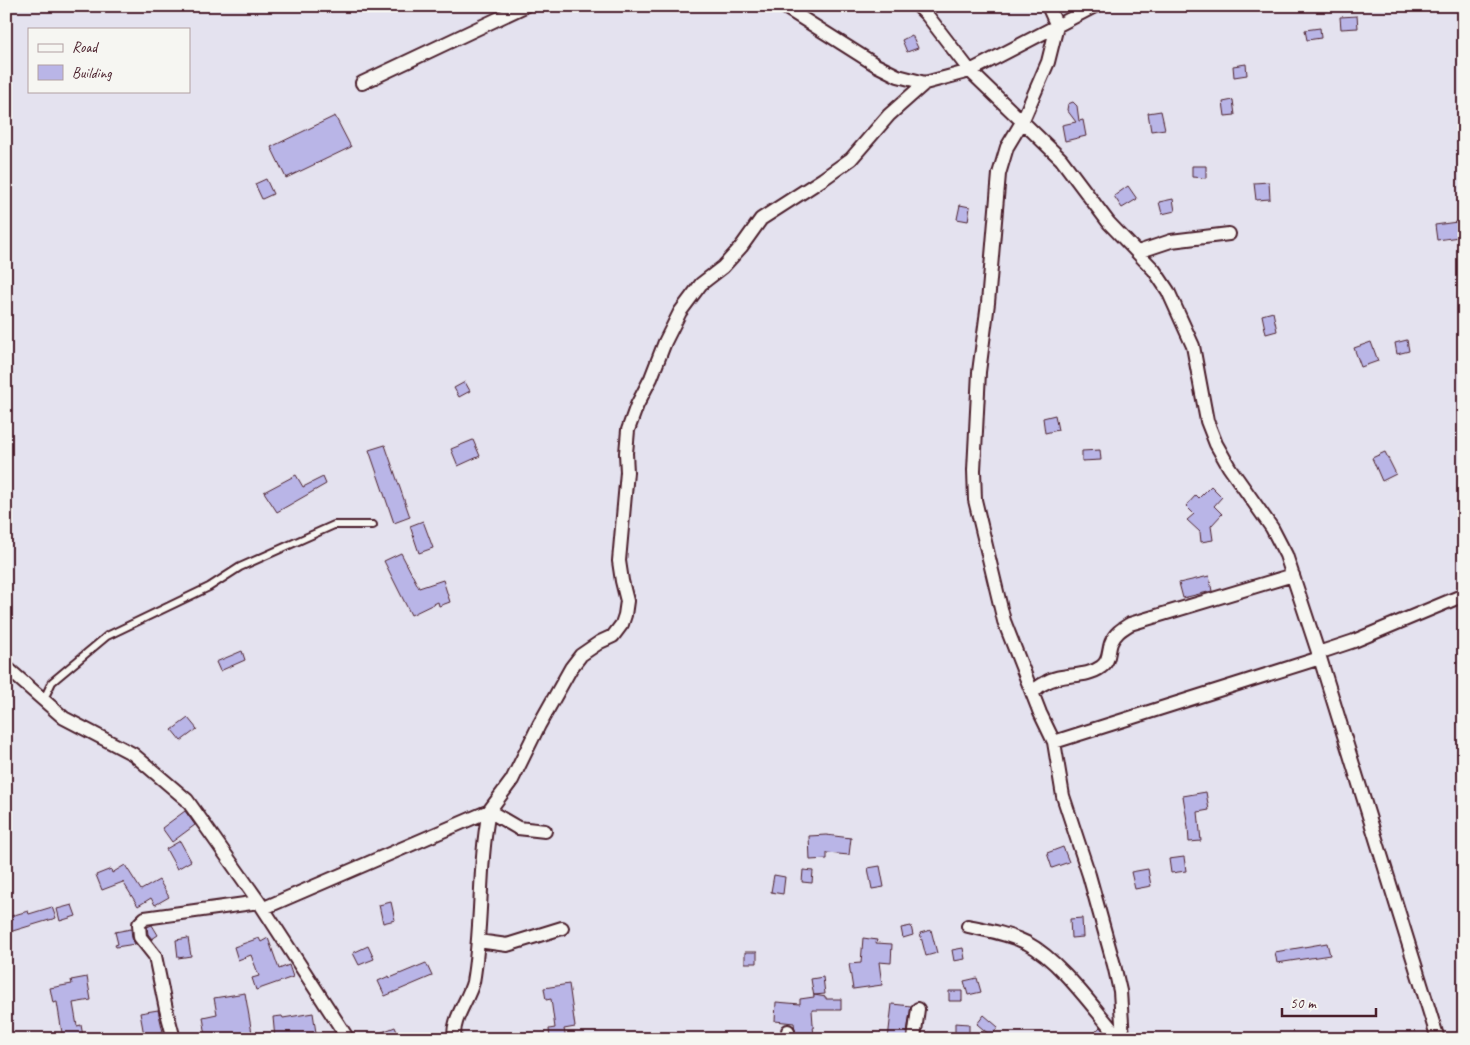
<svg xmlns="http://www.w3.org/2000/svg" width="1470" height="1045" viewBox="0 0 1470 1045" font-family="Caveat,sans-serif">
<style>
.building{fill:#b9b5e7;stroke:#4a1f2b}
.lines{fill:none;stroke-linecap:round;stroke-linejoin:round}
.lane-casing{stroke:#4a1f2b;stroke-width:10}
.street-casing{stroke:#4a1f2b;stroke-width:16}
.lane{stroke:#f6f6f2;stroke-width:6}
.street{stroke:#f6f6f2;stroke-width:12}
</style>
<rect width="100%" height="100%" fill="#e4e2ef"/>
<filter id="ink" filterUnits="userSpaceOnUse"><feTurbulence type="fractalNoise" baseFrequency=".02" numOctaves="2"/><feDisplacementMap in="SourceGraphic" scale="10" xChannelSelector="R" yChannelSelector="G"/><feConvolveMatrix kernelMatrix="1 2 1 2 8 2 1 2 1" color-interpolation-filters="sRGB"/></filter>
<g filter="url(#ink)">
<path class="building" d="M1357,16L1358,28L1341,29L1340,17Z
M1320,28L1321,38L1307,40L1305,30Z
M912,35L918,48L907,52L902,40Z
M1246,64L1247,75L1234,77L1233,66Z
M1233,100L1235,115L1225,116L1223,102Z
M1073,102L1077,106L1079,121L1083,120L1086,136L1065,141L1062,125L1076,122L1067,110L1068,104Z
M1161,111L1165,129L1151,131L1148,113Z
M335,116L351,147L286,178L271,147Z
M1192,166H1206V178L1192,177Z
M266,179L273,194L262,199L255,184Z
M1269,182L1270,199L1256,200L1254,183Z
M1128,186L1137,199L1122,208L1114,196Z
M1173,199L1175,211L1162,214L1159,202Z
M960,205L970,207L968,221L957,219Z
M1457,222L1459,237L1437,240L1435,225Z
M1273,312L1277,331L1266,334L1262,315Z
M1407,340L1409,351L1397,354L1395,343Z
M1371,342L1378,361L1361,367L1354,348Z
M465,382L470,391L459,397L454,388Z
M1055,415L1058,430L1045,433L1043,418Z
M473,440L480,456L458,466L451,449Z
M385,445L410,517L394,523L369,450Z
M1100,450L1101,460L1082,461V451Z
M1385,452L1396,474L1382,481L1372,458Z
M296,475L303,487L323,477L326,484L277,512L264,492Z
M1211,486L1222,497L1214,506L1222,514L1211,526L1213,540L1201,542L1200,532L1187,520L1194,514L1186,506L1196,495L1199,498Z
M423,521L433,548L419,553L410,526Z
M401,553L419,588L443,580L450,602L439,606L438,602L411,615L384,561Z
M1209,576L1212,591L1183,598L1179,583Z
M242,651L245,660L220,671L216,662Z
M188,718L197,729L181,741L172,730Z
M1206,792L1209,810L1198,812L1201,841L1189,842L1188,827L1183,796Z
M185,811L195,825L172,842L162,828Z
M826,835L851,838L849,855L827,853V859L810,860L809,836Z
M180,841L191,861L177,869L166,849Z
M1063,847L1069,862L1052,868L1047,853Z
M1184,857L1186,871L1171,873L1169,859Z
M125,865L141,890L159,880L169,897L155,905L151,898L138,906L123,882L102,890L96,875L111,869L112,873Z
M880,866L884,887L872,889L868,868Z
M1148,869L1151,886L1135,889L1131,872Z
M803,870L813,871L812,883L802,882Z
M774,875L785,877L783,894L771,892Z
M391,902L395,920L383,923L379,905Z
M72,905L76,916L60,921L57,909Z
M52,907L56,918L6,933V921L12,920L11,916L28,911L29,914Z
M1082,918L1083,937L1071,938L1070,919Z
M152,925L158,935L152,939L148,934L147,927Z
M911,926L913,935L903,938L901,928Z
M131,929L132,938L135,944L116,947L115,945L118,944L115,932Z
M931,930L937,953L926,956L920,933Z
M188,938L191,956L178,958L176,940Z
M259,938L261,942L268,938L279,969L289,965L293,977L256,990L252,978L259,976L251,955L238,960L234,947Z
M863,938L877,940L876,943L892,944L891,963L879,962L882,985L853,989L849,964L861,963Z
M1327,943L1330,955L1277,963L1275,952Z
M368,946L374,959L359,965L353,953Z
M963,948L965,959L954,961L952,950Z
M745,952H757V963H745Z
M426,963L432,976L385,996L378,981L389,976L390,978Z
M87,977L91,1000L73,1003L77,1026L81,1025L83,1036L63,1039L57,1002L53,1003L50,988L72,984L71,980Z
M823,977L825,994L814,995L826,997V999H841V1010H812L814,1039H796L794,1023L775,1021L776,1002L800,1004V999L814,997L811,979Z
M977,978L981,992L968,995L964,981Z
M569,984L575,1027L564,1029L566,1039H550L549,1029L555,1028L551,999L546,1000L544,988Z
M949,991H962V1001H949Z
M245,993L253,1039H240V1035L221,1038L220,1033L206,1036L203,1017L217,1014L214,998Z
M892,1004L911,1006L906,1039H888Z
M158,1010L163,1032L144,1035L140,1013Z
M313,1013L317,1039H275L273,1017L282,1016L283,1018Z
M984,1015L998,1027L991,1036L977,1024Z
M955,1023L969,1024V1036L955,1035Z
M395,1027L400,1039H367V1038Z
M1100,1027L1109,1039H1089Z"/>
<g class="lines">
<defs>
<path id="lane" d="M44,699L52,682L107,636L209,587L240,567L334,525H373"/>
<path id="street" d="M783,6L876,65L898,76L925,83L970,71L1095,6
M918,6L927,15L970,71L1061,159L1109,223L1154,270L1168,291L1193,346L1207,421L1216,444L1229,467L1272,528L1286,555L1320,658L1438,1039
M1048,6L1057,26L1048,62L1022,122L1007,147L999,174L988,303L979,372L974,470L975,500L1004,621L1040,713L1054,742L1063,796L1089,875L1114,965L1120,991L1123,1039
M362,83L525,6
M1138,252L1171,241L1229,234
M1318,653L1354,641L1464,595
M6,667L64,718L133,754L187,800L259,902L348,1039
M1033,693C1036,689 1040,685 1045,683C1061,672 1085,679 1101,667C1110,661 1108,651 1111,643C1115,633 1122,629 1130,624L1293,575
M1054,742L1320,658
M264,908L489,811L512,780L539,725L571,668L581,655L600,642L613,636L622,624L625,615L627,601L622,581L619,561L627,472L626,453L628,430L637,405L651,378L665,342L680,312L701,284L723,267L741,247L761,219L823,179L851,159L889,115L925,83
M968,926C987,930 1009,934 1027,943C1061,961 1094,1009 1120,1039
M478,941L507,945L562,928
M174,1039L166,1009L155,956L140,937L139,924L145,918L259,902
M455,1039C450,1022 469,999 473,982C483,925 478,867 489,811L518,828L545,831
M788,1039V1031
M914,1039L918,1009"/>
</defs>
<use href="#lane" class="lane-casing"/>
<use href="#street" class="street-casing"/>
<use href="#lane" class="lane"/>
<use href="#street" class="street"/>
</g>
</g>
<rect width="1470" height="1045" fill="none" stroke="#f6f6f2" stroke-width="25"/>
<rect x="12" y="12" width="1445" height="1020" fill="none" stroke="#4a1f2b" stroke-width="2" filter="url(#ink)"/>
<rect x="28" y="28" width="162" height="65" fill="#f6f6f2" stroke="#b1a0a2"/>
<rect x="38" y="44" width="25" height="8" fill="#f6f6f2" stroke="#b1a0a2"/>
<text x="72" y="52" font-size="15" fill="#4a1f2b">Road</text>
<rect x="38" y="65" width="25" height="15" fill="#b9b5e7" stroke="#b1a0a2"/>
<text x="72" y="78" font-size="15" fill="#4a1f2b">Building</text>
<path d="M1282 1008v8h94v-8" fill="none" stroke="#4a1f2b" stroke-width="2.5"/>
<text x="1290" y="1008" font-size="15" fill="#4a1f2b" stroke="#f6f6f2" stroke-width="4" paint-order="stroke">50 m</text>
</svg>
